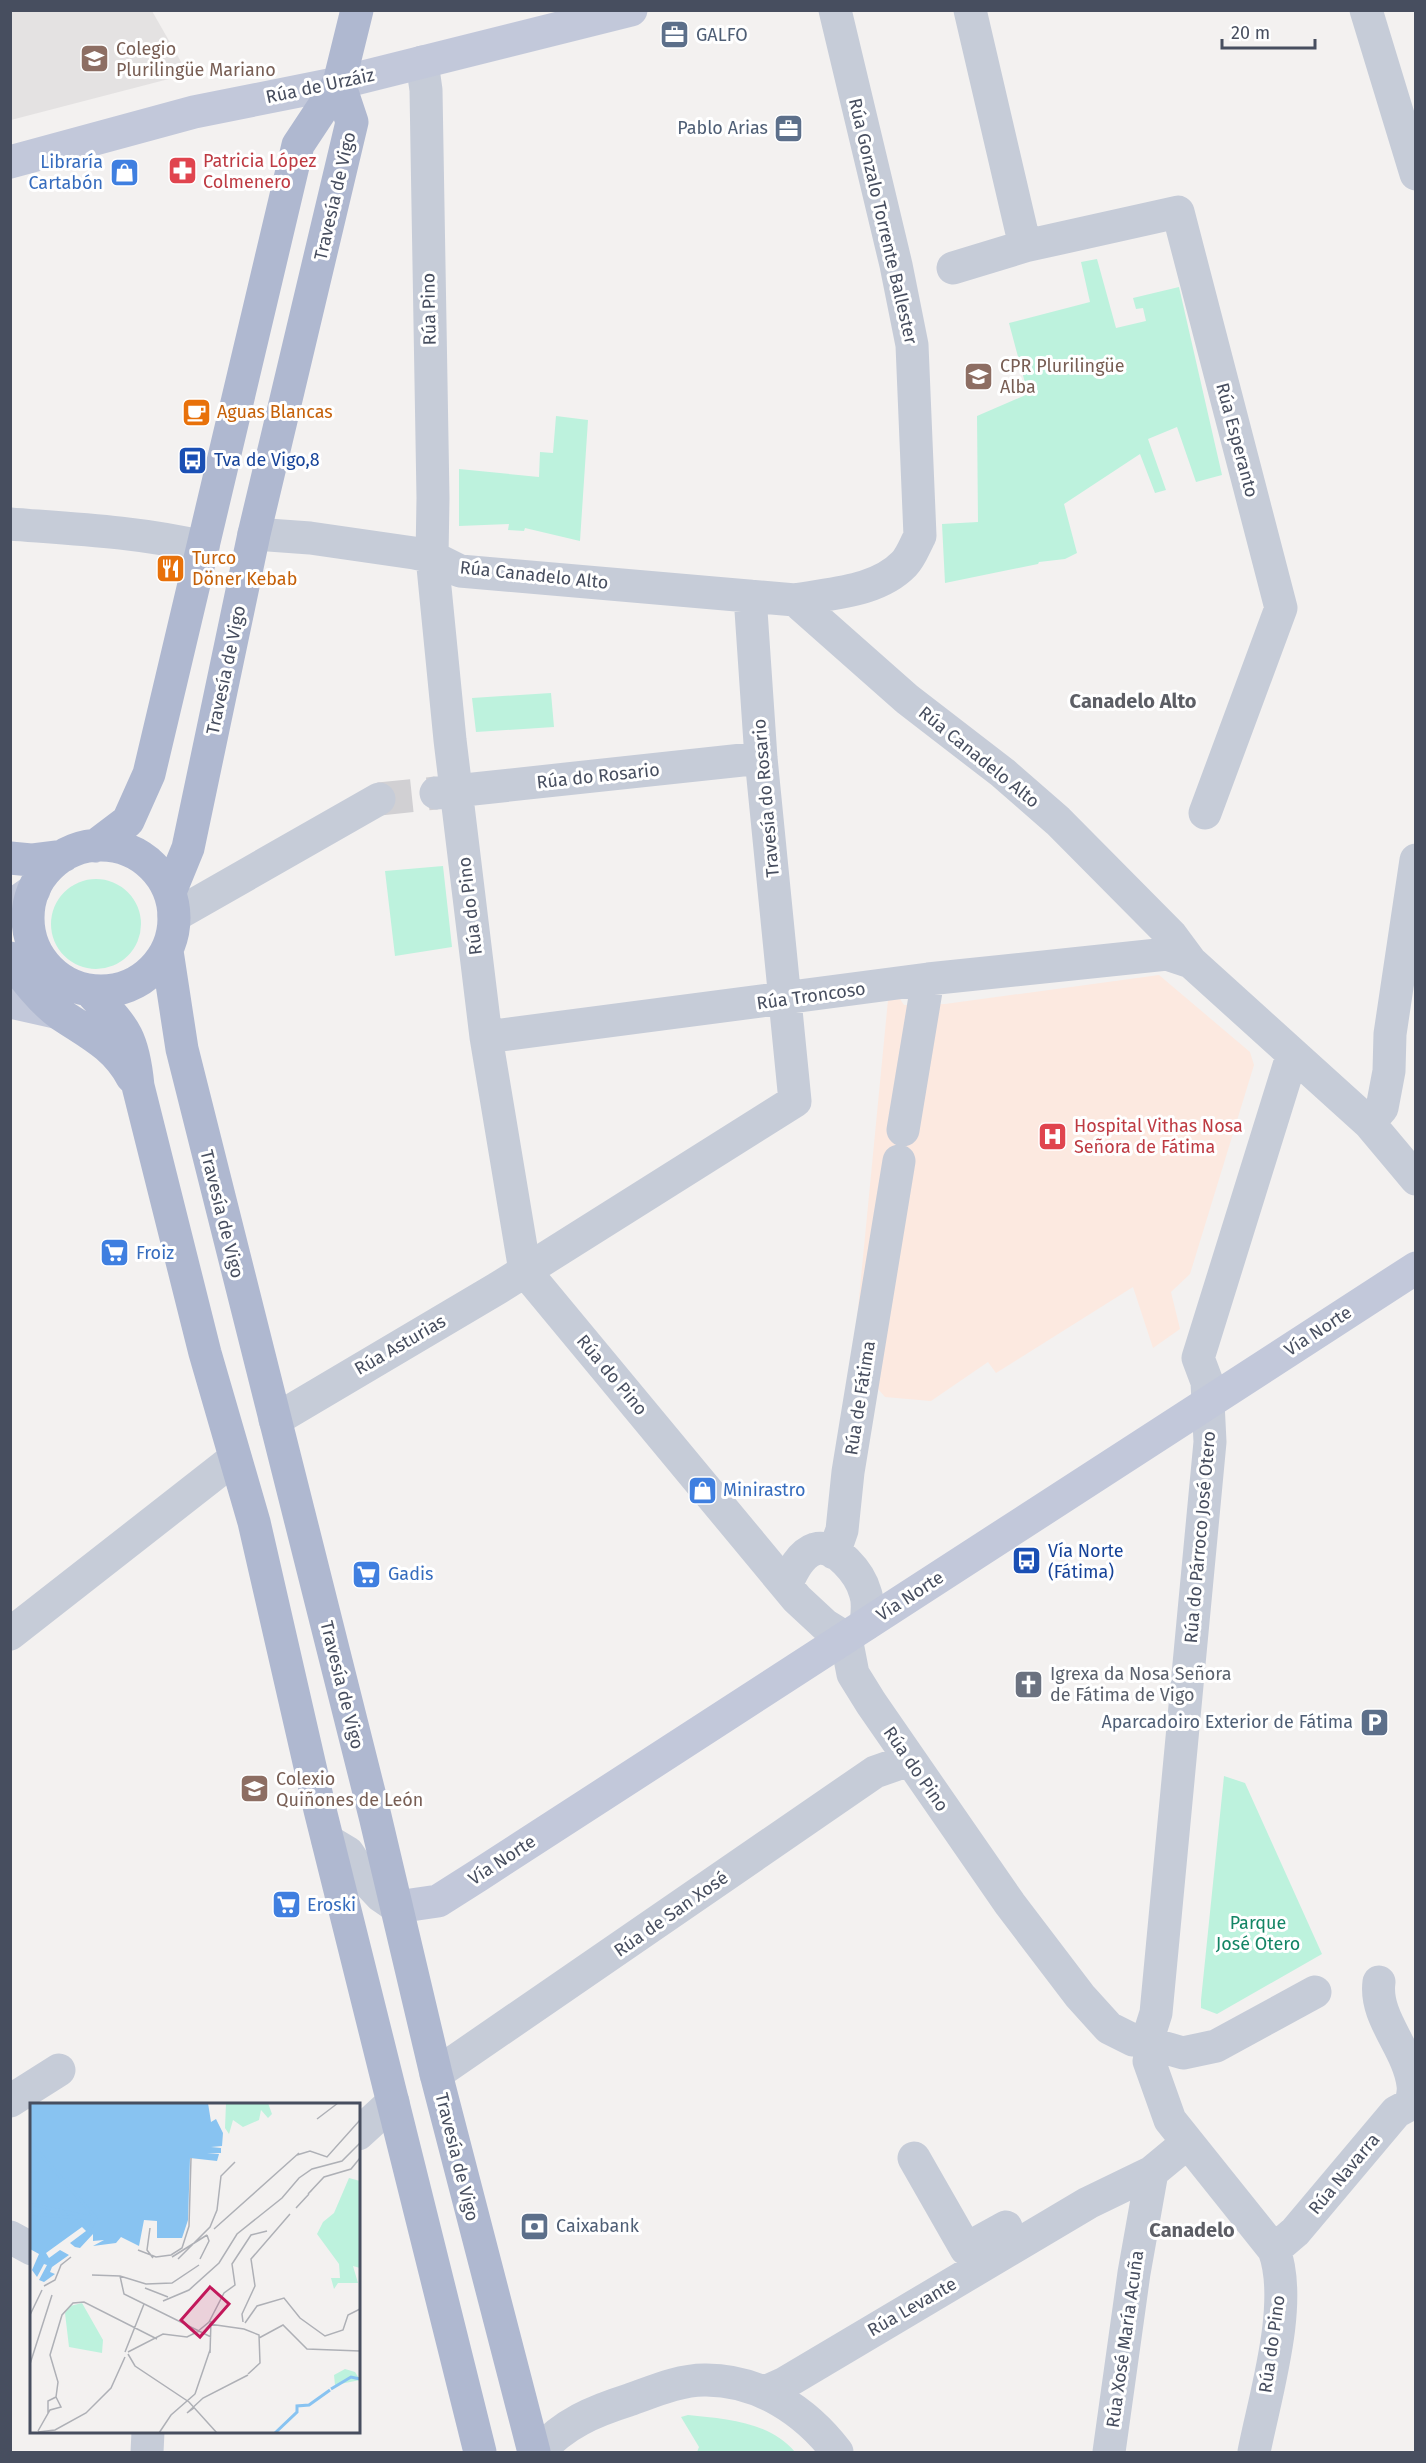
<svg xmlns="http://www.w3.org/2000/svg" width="1426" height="2463" viewBox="0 0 1426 2463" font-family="'Fira Sans',sans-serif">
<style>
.education{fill:#e4e2e2}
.medical{fill:#fce9e0}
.green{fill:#bdf2dd}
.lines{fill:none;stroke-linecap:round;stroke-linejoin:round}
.street-tunnel{stroke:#d1d0d3;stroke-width:33;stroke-dasharray:33 16;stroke-linecap:butt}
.street{stroke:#c6ccd8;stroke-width:33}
.secondary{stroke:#c2c8da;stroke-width:33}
.primary{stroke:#afb8d0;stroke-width:33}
.labels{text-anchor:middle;stroke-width:6;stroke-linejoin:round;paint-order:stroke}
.service-label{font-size:18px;fill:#4e5e75;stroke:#fff;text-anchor:start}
.education-label{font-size:18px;fill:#785e54;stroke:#fff;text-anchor:start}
.street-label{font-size:18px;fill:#474e5f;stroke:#fff}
.health-label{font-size:18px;fill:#be3a42;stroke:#fff;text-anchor:start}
.shop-label{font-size:18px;fill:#366cbe;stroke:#fff;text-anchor:start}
.food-label{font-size:18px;fill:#c56008;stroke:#fff;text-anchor:start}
.transit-label{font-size:18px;fill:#164399;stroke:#fff;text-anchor:start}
.worship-label{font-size:18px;fill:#5b616d;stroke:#fff;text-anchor:start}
.park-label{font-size:18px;fill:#138565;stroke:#fff}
.neighbourhood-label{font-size:20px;font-weight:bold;fill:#5c5e65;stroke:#fff}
.inset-river{fill:none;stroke:#88c3f1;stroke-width:3}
.inset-road{fill:none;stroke:#aeb0b6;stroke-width:1.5}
.view{fill:#c2185b;fill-opacity:0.15;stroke:#c2185b;stroke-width:3}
.inset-edge{fill:none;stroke:#474e5f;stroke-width:3}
</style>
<rect width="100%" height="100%" fill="#f3f1f0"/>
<path class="education" d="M10,11H152L188,74L11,120Z"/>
<path class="medical" d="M1159,975L1250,1052L1254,1065L1190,1274L1171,1292L1180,1329L1153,1348L1133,1287L996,1373L988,1362L931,1401L885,1397L853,1360L888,1000L900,999L904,1005L945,1004Z"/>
<path class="green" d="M1097,259L1116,328L1146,321L1143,308L1136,309L1133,298L1179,287L1222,475L1196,482L1177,427L1148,439L1166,490L1155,493L1140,454L1064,504L1077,553L1065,559L1039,562L1038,564L945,583L942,524L978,522L977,416L1028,394L1009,323L1090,302L1081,262Z
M556,416L588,420L580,541L525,528L524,531L508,530L509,524L459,526V469L539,477L540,452L553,453Z
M551,693L554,727L476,732L472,698Z
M443,866L452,947L395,956L385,871Z
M51 924a45 45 0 1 1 90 0a45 45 0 1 1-90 0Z
M1224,1776L1245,1783L1322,1954L1217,2014L1201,2008V2000Z
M688,2415C725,2419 769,2421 795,2452H697L699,2447L681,2417Z"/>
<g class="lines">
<path class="street-tunnel" d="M379,799L436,793"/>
<path class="street" d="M970,10L1025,246
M1366,10L1416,174
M422,62L426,90L433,498L432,557L450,740L486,1037L525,1271L797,1599L825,1625L846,1638L853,1674L871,1703L1010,1904L1080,1996L1109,2028L1133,2040
M953,268L1025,246L1178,212L1281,608L1205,813
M10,524C75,529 140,532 203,547
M254,534L310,538L414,553L432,557L460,571L795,600L907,699L1003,773L1058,821L1171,935L1191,962L1369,1123L1416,1179
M795,600C831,593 877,592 904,564C911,557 915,545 920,536L912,345L896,265L835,10
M436,793L761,758
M174,916L379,799
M486,1037L928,979L1167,954L1191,962
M1369,1123L1382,1108L1389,1071L1390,1034L1416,860
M903,1130L928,979
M275,1420L498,1288L795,1101L761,758L750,596
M834,1553L842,1530L848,1472L899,1161
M786,1585C792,1572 800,1554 815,1549C836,1543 860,1574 865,1592C869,1602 867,1614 866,1624
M10,1634L235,1458
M328,1841L348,1853L365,1879L381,1896L397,1907
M1379,1982C1374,2018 1409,2049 1413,2085C1414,2091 1412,2098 1411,2104
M1150,2032L1156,2013L1210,1442L1207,1382L1198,1358L1292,1056
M1162,2047L1183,2053L1216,2046L1315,1992
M1149,2061L1170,2120L1274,2250C1294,2303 1265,2396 1254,2452
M436,2074L875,1772L909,1760
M10,2101L59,2070
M358,2134L393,2102
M914,2158L966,2249L1006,2227
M10,2237L32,2249
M1274,2250L1295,2232L1396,2112L1411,2104H1416
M765,2392L785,2383L1088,2203L1152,2172L1187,2143
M147,2452L148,2432
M539,2452C563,2424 594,2411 629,2400C652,2392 679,2380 704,2380C758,2379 806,2411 837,2452
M1109,2452L1134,2273L1152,2172"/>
<path class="secondary" d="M10,162L194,112L339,83L631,10
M10,907L34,890
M10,978L55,976
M10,1002L59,1013
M397,1907L438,1901L479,1875L1416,1268"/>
<path class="primary" d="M28 918a73 73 0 1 1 146 0a73 73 0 1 1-146 0Z
M95,846L128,821L149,774L298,145L339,83L357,10
M10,858L31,860L63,856
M170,892L188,848L254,534L352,122L339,83
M167,951L182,1049L375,1816L436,2074L534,2452
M10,958C24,978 41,1000 60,1014C88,1033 115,1045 132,1077
M90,991C124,1028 133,1034 138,1086L205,1353L254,1522L320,1810L480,2452"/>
</g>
<defs>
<symbol id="office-square" viewBox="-11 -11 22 22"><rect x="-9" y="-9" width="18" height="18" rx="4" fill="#5c6f8a" stroke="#fff"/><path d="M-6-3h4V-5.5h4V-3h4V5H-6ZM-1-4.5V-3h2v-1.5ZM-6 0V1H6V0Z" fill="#fff"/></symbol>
<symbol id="school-square" viewBox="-11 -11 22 22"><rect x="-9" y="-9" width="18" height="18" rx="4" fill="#8d6e63" stroke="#fff"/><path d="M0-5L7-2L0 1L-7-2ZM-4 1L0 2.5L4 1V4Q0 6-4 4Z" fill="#fff"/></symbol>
<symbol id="pharmacy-square" viewBox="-11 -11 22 22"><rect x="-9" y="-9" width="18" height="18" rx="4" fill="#e0444e" stroke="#fff"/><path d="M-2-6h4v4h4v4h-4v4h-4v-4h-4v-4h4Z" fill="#fff"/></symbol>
<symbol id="shop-square" viewBox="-11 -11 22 22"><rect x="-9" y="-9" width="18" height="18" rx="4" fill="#3f7fe0" stroke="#fff"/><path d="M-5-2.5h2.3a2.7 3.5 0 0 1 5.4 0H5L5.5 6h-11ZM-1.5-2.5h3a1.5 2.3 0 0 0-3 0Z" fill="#fff"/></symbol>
<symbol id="cafe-square" viewBox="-11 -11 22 22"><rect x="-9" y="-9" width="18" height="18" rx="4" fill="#e8710a" stroke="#fff"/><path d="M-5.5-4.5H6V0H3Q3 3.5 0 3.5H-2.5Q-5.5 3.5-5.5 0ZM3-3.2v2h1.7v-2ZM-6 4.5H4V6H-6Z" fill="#fff"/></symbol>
<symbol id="bus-square" viewBox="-11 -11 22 22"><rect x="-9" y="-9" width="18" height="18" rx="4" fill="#1a4fb4" stroke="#fff"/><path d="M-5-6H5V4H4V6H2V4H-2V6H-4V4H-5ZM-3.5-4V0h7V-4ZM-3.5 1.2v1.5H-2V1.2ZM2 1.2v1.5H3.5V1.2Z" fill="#fff"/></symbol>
<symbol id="restaurant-square" viewBox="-11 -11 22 22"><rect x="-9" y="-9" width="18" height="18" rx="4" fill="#e8710a" stroke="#fff"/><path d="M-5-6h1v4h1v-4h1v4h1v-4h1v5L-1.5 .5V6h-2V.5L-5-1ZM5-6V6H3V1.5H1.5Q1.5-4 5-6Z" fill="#fff"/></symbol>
<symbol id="hospital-square" viewBox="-11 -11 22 22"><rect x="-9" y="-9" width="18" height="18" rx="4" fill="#e0444e" stroke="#fff"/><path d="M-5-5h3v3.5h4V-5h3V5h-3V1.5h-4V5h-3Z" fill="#fff"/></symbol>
<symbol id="supermarket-square" viewBox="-11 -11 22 22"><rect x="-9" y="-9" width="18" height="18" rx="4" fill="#3f7fe0" stroke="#fff"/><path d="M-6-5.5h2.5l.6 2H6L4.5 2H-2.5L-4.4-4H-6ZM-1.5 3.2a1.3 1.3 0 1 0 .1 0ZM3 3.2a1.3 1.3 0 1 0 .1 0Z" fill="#fff"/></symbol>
<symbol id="church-square" viewBox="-11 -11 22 22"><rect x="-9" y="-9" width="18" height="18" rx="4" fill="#6b7280" stroke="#fff"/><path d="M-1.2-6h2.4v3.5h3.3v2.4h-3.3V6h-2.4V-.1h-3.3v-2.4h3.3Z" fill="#fff"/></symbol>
<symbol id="parking-square" viewBox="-11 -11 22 22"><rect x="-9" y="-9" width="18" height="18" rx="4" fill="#5c6f8a" stroke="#fff"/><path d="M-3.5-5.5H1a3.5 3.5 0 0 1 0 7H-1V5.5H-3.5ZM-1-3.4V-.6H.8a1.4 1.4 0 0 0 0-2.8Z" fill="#fff"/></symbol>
<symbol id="bank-square" viewBox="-11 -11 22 22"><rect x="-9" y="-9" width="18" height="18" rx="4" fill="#5c6f8a" stroke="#fff"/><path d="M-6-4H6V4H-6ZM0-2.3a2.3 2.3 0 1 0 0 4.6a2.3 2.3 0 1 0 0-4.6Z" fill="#fff"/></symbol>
</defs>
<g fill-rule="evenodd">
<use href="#office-square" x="658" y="18" width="33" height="33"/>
<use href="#school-square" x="78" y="42" width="33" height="33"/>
<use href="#office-square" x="772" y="112" width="33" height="33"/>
<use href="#pharmacy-square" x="166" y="154" width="33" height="33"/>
<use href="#shop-square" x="108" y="156" width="33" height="33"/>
<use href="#school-square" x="962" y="360" width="33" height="33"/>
<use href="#cafe-square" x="180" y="396" width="33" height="33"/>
<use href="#bus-square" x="176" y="444" width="33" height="33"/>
<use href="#restaurant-square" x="154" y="552" width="33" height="33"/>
<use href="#hospital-square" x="1036" y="1120" width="33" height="33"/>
<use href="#supermarket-square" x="98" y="1236" width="33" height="33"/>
<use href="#shop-square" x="686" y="1474" width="33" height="33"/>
<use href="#bus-square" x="1010" y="1544" width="33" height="33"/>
<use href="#supermarket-square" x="350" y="1558" width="33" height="33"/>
<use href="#church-square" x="1012" y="1668" width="33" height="33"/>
<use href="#parking-square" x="1358" y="1706" width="33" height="33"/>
<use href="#school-square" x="238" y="1772" width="33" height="33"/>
<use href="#supermarket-square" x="270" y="1888" width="33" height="33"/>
<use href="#bank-square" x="518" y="2210" width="33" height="33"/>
</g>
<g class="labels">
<g class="service-label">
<text x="696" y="41">GALFO</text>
<text x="768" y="134" text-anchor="end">Pablo Arias</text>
<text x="1353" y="1728" text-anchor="end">Aparcadoiro Exterior de Fátima</text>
<text x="556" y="2232">Caixabank</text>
</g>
<g class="education-label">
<text x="116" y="55">Colegio<tspan x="116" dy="21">Plurilingüe Mariano</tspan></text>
<text x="1000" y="372">CPR Plurilingüe<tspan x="1000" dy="21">Alba</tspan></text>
<text x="276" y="1785">Colexio<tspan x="276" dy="21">Quiñones de León</tspan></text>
</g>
<g class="street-label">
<text transform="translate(320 86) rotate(-12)" y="6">Rúa de Urzáiz</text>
<text transform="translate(335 196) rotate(-77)" y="6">Travesía de Vigo</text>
<text transform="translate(883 221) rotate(77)" y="6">Rúa Gonzalo Torrente Ballester</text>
<text transform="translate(429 309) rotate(-91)" y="6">Rúa Pino</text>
<text transform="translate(1237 440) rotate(75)" y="6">Rúa Esperanto</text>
<text transform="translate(534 575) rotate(6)" y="6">Rúa Canadelo Alto</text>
<text transform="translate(226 670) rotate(-78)" y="6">Travesía de Vigo</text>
<text transform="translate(979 757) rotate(39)" y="6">Rúa Canadelo Alto</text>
<text transform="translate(598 776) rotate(-6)" y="6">Rúa do Rosario</text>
<text transform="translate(766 798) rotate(-95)" y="6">Travesía do Rosario</text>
<text transform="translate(470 906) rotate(-97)" y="6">Rúa do Pino</text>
<text transform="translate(811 996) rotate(-8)" y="6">Rúa Troncoso</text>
<text transform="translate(222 1214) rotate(76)" y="6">Travesía de Vigo</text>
<text transform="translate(1318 1331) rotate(-33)" y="6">Vía Norte</text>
<text transform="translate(400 1345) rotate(-30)" y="6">Rúa Asturias</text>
<text transform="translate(612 1375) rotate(50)" y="6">Rúa do Pino</text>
<text transform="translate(860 1398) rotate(-81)" y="6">Rúa de Fátima</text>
<text transform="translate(1200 1537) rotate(-85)" y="6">Rúa do Párroco José Otero</text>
<text transform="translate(910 1596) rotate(-33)" y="6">Vía Norte</text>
<text transform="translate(342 1685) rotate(76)" y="6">Travesía de Vigo</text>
<text transform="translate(916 1769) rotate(55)" y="6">Rúa do Pino</text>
<text transform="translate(502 1860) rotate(-33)" y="6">Vía Norte</text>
<text transform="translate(671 1914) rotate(-35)" y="6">Rúa de San Xosé</text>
<text transform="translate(457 2157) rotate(76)" y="6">Travesía de Vigo</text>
<text transform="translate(1344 2174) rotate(-50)" y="6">Rúa Navarra</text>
<text transform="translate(912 2307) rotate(-30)" y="6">Rúa Levante</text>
<text transform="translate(1125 2339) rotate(-82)" y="6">Rúa Xosé María Acuña</text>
<text transform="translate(1272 2344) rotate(-82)" y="6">Rúa do Pino</text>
</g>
<g class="health-label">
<text x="203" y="167">Patricia López<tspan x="203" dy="21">Colmenero</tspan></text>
<text x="1074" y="1132">Hospital Vithas Nosa<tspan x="1074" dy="21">Señora de Fátima</tspan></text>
</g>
<g class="shop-label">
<text x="103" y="168" text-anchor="end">Libraría<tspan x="103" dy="21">Cartabón</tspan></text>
<text x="136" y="1259">Froiz</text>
<text x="723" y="1496">Minirastro</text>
<text x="388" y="1580">Gadis</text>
<text x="307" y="1911">Eroski</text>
</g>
<g class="food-label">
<text x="217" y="418">Aguas Blancas</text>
<text x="192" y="564">Turco<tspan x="192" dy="21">Döner Kebab</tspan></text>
</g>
<g class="transit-label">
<text x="214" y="466">Tva de Vigo,8</text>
<text x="1048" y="1557">Vía Norte<tspan x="1048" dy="21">(Fátima)</tspan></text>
</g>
<g class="worship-label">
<text x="1050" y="1680">Igrexa da Nosa Señora<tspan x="1050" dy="21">de Fátima de Vigo</tspan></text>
</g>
<g class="park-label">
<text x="1258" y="1929">Parque<tspan x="1258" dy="21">José Otero</tspan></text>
</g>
<g class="neighbourhood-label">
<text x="1133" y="708">Canadelo Alto</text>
<text x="1192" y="2237">Canadelo</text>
</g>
</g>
<g transform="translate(30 2103)">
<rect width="330" height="330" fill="#f3f1f0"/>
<path d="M196,0H238L242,11L238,15L231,7L229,17L213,24L203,17L199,31L195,25ZM319,75L330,78V165L323,163L328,180H308L304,186L301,175H310L309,161L287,131L293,119L304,110ZM52,200L73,237L72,250L39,244L35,210L40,203ZM315,266L325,269L330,277L305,282L304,272Z" fill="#bdf2dd"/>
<path d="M0,0H178L181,19L186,16L193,30L192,43L181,44L191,45V50H177L189,51L187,58L160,55L158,117L152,135H127V118L114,117L109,143L91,134L86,140L63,143L74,137L63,138V131L50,145L45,144L40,140L56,128L52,124L16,150L19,155L30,147L39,152L22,164L20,169L25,171L14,179L9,177L17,162L14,161L7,174L2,167L9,151L0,146Z" fill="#88c3f1"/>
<path class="inset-river" d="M0,39L66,115L56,135M0,101L64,115M0,111L64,116L55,135M301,286L321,274L330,276M245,330L267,309V303L279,302L300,287"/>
<path class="inset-road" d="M287,16L308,0M267,52L280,48L297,54L330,17M282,87L278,91L294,74L321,66L330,55M266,105L279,91M120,125L117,147L123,155M184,126L269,50M108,147L126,154L141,152L152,145L159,123L161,55M142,154L177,132M148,156L180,124L187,107L191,73L205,59M170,156L179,138L177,132M62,172L90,173L116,181L142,180L169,162M90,173L94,191L181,234M14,183L25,177L31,162L41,154M115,185L138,194M133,198L159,187L189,160L207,131L252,95L269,75L282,66L312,58L330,40M0,212L12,187M213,219L212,211L225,183L221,156L260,111M215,220L227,203L254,195L270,215L295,233L313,227L318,212L330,206M179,221L214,226L229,232L230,260L218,271M167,229L179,219L194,190L205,182L202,161L221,132L237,128M229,235L253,222L277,246L330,248M95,249L114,201M98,249L133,231L157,234L169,228M180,250L181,218M98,251L105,263L159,299L187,330M0,261L22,192M165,291L180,247M26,294L28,279L20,252L32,212L43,200L54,199L127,236M164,305L157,310L173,295L218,272M18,311V298L26,294M8,328L20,307L31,304L26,294M8,329L25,327L56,310L81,285L95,254M129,330L141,312L165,291"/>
<path class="view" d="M180,184L199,201L170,234L151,217Z"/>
<rect width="330" height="330" class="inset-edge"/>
</g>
<rect width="1426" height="2463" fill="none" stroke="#474e5f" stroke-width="24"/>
<path d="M1222 39v9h93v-9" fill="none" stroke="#474e5f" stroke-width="3"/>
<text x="1231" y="39" font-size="18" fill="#474e5f" stroke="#ffffff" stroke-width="4.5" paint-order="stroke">20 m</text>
</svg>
